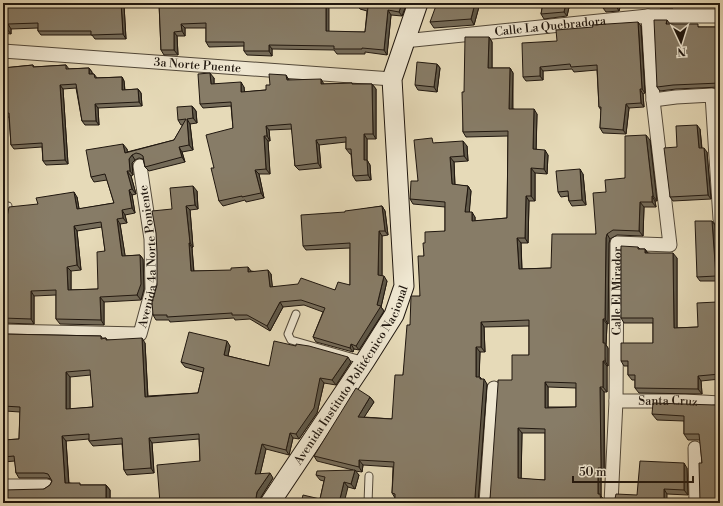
<svg xmlns="http://www.w3.org/2000/svg" width="723" height="506" viewBox="0 0 723 506" font-family="'Libre Bodoni',serif">
<style>
.lines{fill:none;stroke-linecap:round;stroke-linejoin:round}
.lane-casing{stroke:#524839;stroke-width:9}
.street-casing{stroke:#524839;stroke-width:15}
.secondary-casing{stroke:#20170f;stroke-width:21}
.lane{stroke:#efe7d1;stroke-width:7}
.street{stroke:#efe7d1;stroke-width:13}
.secondary{stroke:#efe7d1;stroke-width:19}
.wall{fill:#746b59;stroke:#20170f;fill-rule:evenodd}
.shaded-wall{fill:#5e5748;stroke:#20170f}
.building{fill:#877c67;stroke:#20170f;fill-rule:evenodd}
.labels{text-anchor:middle;stroke-width:3.5;stroke-linejoin:round;paint-order:stroke}
.street-label{font-size:12px;fill:#20170f;stroke:#efe7d1}
</style>
<rect width="100%" height="100%" fill="#e6dab8"/>
<filter id="stains"><feTurbulence type="fractalNoise" baseFrequency=".005" numOctaves="4"/><feColorMatrix values="0 0 0 0 .2 0 0 0 0 .09 0 0 0 0 .02 0 0 0 .5 -.17"/></filter>
<radialGradient id="worn" r=".72"><stop offset=".6" stop-color="#630" stop-opacity="0"/><stop offset="1" stop-color="#630" stop-opacity=".3"/></radialGradient>
<g class="lines">
<defs>
<path id="lane" d="M3,236L8,206
M296,314L288,334L291,340L365,361
M368,503L369,476"/>
<g id="street">
<path id="s1" d="M404,41L648,16H720"/>
<path id="s2" d="M3,51L392,79"/>
<path d="M653,100L676,97L712,95L720,219"/>
<path id="s3" d="M3,331L140,334L152,290L151,239L140,166"/>
<path id="s4" d="M616,401H685L720,403"/>
<path d="M695,448L696,503"/>
<path d="M3,486H47"/>
<path d="M486,503L494,388"/>
<path id="s5" d="M611,503L616,401L617,243L670,245L653,100L648,16"/>
</g>
<g id="secondary">
<path id="s6" d="M270,503L365,361L394,315L404,286L392,79L418,3"/>
</g>
</defs>
<use href="#lane" class="lane-casing"/>
<use href="#street" class="street-casing"/>
<use href="#secondary" class="secondary-casing"/>
<use href="#lane" class="lane"/>
<use href="#street" class="street"/>
<use href="#secondary" class="secondary"/>
</g>
<path class="wall" d="M3,3H130L131,5H124L126,39H95L92,35H41L38,31V28L11,29V34L3,33Z
M159,3L329,32H365L367,11L360,9L357,5L407,3L402,16L391,15L387,55L365,52V54H337L334,50L272,49V56L247,55L244,51V46L209,47L206,42V28H185V36H177L178,55H164L161,50Z
M480,3L474,25L434,28L430,22Z
M543,3H570L567,16L544,19L541,14Z
M621,3L619,11L606,12L603,8Z
M657,3H673V8H660Z
M667,20L670,24L700,27H720V87L676,89L660,91L657,87Z
M641,26L645,93L643,94L644,107L629,108L626,134L603,133L600,128L601,110L599,107L597,70L574,72L572,69L543,71V80L526,81L523,77L557,41Z
M489,37L492,42V68H510L513,73V109L537,114L536,149L548,155L547,174L535,173V201H529L528,243H521L522,269L551,268L596,234L606,192L625,178L650,140L657,201H655L656,207H644L643,236L617,235L610,239L609,243L608,324H607L606,345L608,348V366H607V392H604L605,468L604,473H601V496L603,499L604,503H488L490,499L512,380L529,355V326L484,327L485,352H480L479,377L487,384L478,503H395V498L392,493L393,467L363,465L362,472L355,471L359,475L355,489L348,487L320,499L324,481L320,480L316,475L353,470L317,461L314,456L370,397L374,402L364,417L392,419L403,375L410,325L420,296L424,256L425,243L445,231V207L413,204L410,199L435,143L467,146L468,161L454,162L455,185L468,186L471,191L469,212L475,217V221L507,218L508,136L466,137L463,132L464,92ZM548,387L576,388V407H548ZM522,433H545V480L521,479Z
M437,64L440,68L437,92L418,90L415,85Z
M33,65L34,67L66,65L69,69L89,68L92,72V74H94L97,78L122,77L124,81L125,90L138,89L141,93L142,106L98,108L99,125H85L82,121L76,88L63,89L68,164L46,165L43,161L42,147L14,149L11,145L9,117L3,118V68Z
M214,78V84L244,87V92L266,90L270,85L289,80L324,84L352,83L353,84H372L376,89V139H367V160L370,165L371,180L356,181L353,176L351,154H350L346,149V142L319,145L321,168L299,170L295,166L292,129L269,130L270,141H268L270,174H259L264,198L246,202L245,200L223,206L219,201L214,168L233,128L231,106L203,108L200,104Z
M192,106L196,111L197,123L190,124L193,150L182,152L185,162L149,171L145,167L143,159L139,158L135,160L132,163L133,175L131,176L136,194L132,195L135,213L125,215L127,223L120,224L125,256L140,255L143,259L144,289L141,300L104,302V325L60,324L56,319V295L34,296V324L3,323V234L38,204L77,197L79,209L114,203L107,180L94,182L91,177L127,149V152L174,140L183,125H181L178,120ZM102,227L105,251L98,289L71,290V271L81,270L77,231Z
M700,129L702,148L707,152L711,199L673,201L670,197L677,147Z
M583,174L586,205L572,206L569,201L568,196L561,197L558,192Z
M197,191L198,209L190,210L193,247L192,248L194,271H251L271,274L272,287L335,290L350,285V248L306,250L303,246L345,212L382,206L385,211L388,235L382,236V276L387,281L381,307L384,311L359,350L354,349L353,352L316,342L313,337L323,312L304,305L283,307L270,331L250,319L235,320L234,318L170,322L169,320H156L153,315L157,285L172,209Z
M712,221L715,225L719,281H700L697,277Z
M638,247L640,249H645L648,253L677,258V328L698,327L720,307V379L701,381L702,394L639,393L635,388V380H632L628,375V366H624L621,361L653,343V323H624L621,318Z
M3,334L101,336L102,338H106L107,340L145,343L148,396L198,393L203,372L185,367L181,362L230,346L228,356L269,366L351,362L336,385L324,383L317,413L299,439L293,438L289,455L266,449L260,474L273,478L261,497L259,503H160L200,461L199,439L152,443L154,473L127,475L124,470L122,444L93,446L89,441V439L66,441L69,483L81,485H106L110,490V503H3L44,489L50,485L52,481L51,479L47,478H19L16,473L15,461L3,462V440L19,439L20,412L5,411L3,409ZM91,375L93,407L70,409V377Z
M715,405L702,463L700,440H688L684,434V421L657,420L652,414Z
M687,468L688,495L667,494L637,495Z"/>
<path class="shaded-wall" d="M121,3H123L124,5L126,39L123,34Z
M326,3H329V36L326,31Z
M402,3H407L402,16L399,12Z
M475,3H480L474,25L471,19Z
M566,3H570L567,16L564,12Z
M616,3H621L619,11L616,6Z
M669,3H673V8Z
M388,10L391,15L387,55L384,50Z
M638,22L641,26L645,93L642,89Z
M8,24L11,29V34L7,29Z
M181,24L185,28V36L182,31Z
M174,32L177,36L178,55L174,50Z
M489,37L492,42V73L488,68Z
M269,45L272,49V56L269,51Z
M437,64L440,68L437,92L434,87Z
M540,67L543,71V80L540,76Z
M89,68L92,72V78L89,74Z
M510,68L513,73L512,114L509,109Z
M210,73L214,78V89L211,84Z
M286,75L289,80L290,85L287,80Z
M122,77L124,81L125,94L122,90Z
M321,79L324,84H321Z
M241,82L244,87L245,96L241,92Z
M372,84L376,89V139L373,134Z
M60,85L63,89L68,164L65,160Z
M138,89L141,93L142,106L139,102Z
M640,89L643,94L644,107L641,103Z
M95,104L98,108L99,125L96,121Z
M626,104L629,108L626,134L623,130Z
M192,106L196,111L197,123L193,118Z
M534,109L537,114L536,154L533,149Z
M187,119L190,124L193,150L189,145Z
M697,125L700,129L702,152L699,148Z
M266,126L269,130L270,141L267,136Z
M364,134L367,139V160L370,165L371,180L368,175L364,160Z
M646,135L650,140L657,201L653,196Z
M264,136L268,141L270,174L266,169Z
M316,140L319,145L321,168L318,163Z
M463,141L467,146L468,161L464,156Z
M123,144L127,149L128,158L125,153Z
M179,147L182,152L185,162L182,157Z
M704,148L707,152L711,199L708,195Z
M545,150L548,155L547,174L544,169Z
M132,155L135,160L132,163L133,175L130,171L129,159Z
M450,157L454,162L455,189L452,184Z
M531,168L535,173V201L531,196Z
M580,169L583,174L586,205L582,200Z
M255,170L259,174L264,198L261,193Z
M127,171L131,176L136,194L132,189Z
M193,186L197,191L198,209L195,205Z
M468,186L471,191L469,217L465,212Z
M129,190L132,195L135,213L132,208Z
M74,192L77,197L80,214L77,209Z
M526,196L529,201L528,243L525,238Z
M652,196L655,201L656,207L652,202Z
M640,202L644,207L643,236L639,231Z
M186,206L190,210L193,247L190,243Z
M382,206L385,211L388,235L385,231Z
M122,210L125,215L127,223L123,218Z
M472,212L475,217V226L472,221Z
M117,219L120,224L126,261L122,256Z
M712,221L715,225L719,281L716,276Z
M74,226L77,231L81,270L77,265Z
M379,231L382,236V279L378,275Z
M607,234L610,239L609,243L608,324L605,319L606,238Z
M517,238L521,243L522,274L519,269Z
M189,243L192,248L194,276L191,271Z
M645,249L648,254L645,253Z
M673,253L677,258V333L674,328Z
M140,255L143,259L144,289L141,300L137,295Z
M67,267L71,271V295L68,290Z
M248,267L251,271V277L248,272Z
M268,270L271,274L273,292L270,287Z
M384,276L387,281L381,307L384,311L359,350L356,346L377,305Z
M31,291L34,296V324L31,319Z
M100,297L104,302V325L101,320Z
M280,302L283,307L270,331L267,326Z
M717,302L720,307V317L717,313Z
M603,319L607,324L606,345L608,348V366L605,361L603,343Z
M481,322L484,327L485,352L481,347Z
M142,338L145,343L148,402L145,397Z
M227,341L230,346L227,360L224,355Z
M351,344L354,349L353,352L350,348Z
M476,347L480,352L479,382L476,377Z
M348,357L351,362L336,385L332,380Z
M603,361L607,366V392L603,387Z
M66,372L70,377V414L66,409Z
M698,376L701,381L702,394L698,389Z
M480,377L483,381L484,379L487,384L478,503H476L475,497Z
M320,378L324,383L317,413L299,439L296,434Z
M545,382L548,387V413L545,408Z
M600,387L604,392V473L601,468Z
M370,397L374,402L361,422L358,417Z
M518,428L522,433L521,483L518,478Z
M290,433L293,438L289,455L286,450Z
M62,436L66,441L69,488L65,483Z
M149,438L152,443L154,473L151,468Z
M262,444L266,449L259,479L255,474Z
M359,460L363,465L362,472L359,467Z
M684,463L687,468L688,495L684,490Z
M598,468L601,473V496L603,499L604,503H601L598,494Z
M355,470L359,475L355,489L351,484Z
M270,473L273,478L261,497L259,503H257L256,498L257,492Z
M344,482L348,487L344,503H339Z
M106,485L110,490V503H106Z
M664,489L667,494V503H664Z"/>
<path class="building" d="M3,3H121L123,34L91,35V31H38V23L8,24L7,29H3Z
M159,3H326V31L365,32L368,7L357,5V3H402L399,12L388,10L384,50L362,48V49H334V46L269,45V51H244V42H206V23L181,24L182,31L174,32V50H161Z
M437,3H475L471,19L430,22Z
M543,3H566L564,12L541,14Z
M604,3H616V6L603,8Z
M654,20H667L666,24H698V27H720V83L673,85L657,87Z
M638,22L642,89H640L641,103L626,104L623,130L600,128L601,107H599L597,65L571,67L570,64L540,67V76L523,77L522,43L557,41L556,30L593,27L592,25Z
M465,37H489L488,68H510L509,109H534L533,149L545,150L544,169L531,168V196H526L525,238H517L519,269L551,268L552,234H596L593,193L606,192L605,180L625,178V136L646,135L653,196H652V202H640L639,231L613,230L607,234L606,238L605,319H603V343H605V361H603V387H600L601,463V468H598V494H600L601,502L602,503H488L490,499L498,384V380H512V355H529V320L481,322V347H476V377H480V379H484L475,497L476,502L477,503H395V494L392,493L394,462L359,460V467L314,456L356,388L370,397L358,417L392,419L395,375H403L407,325H410L411,296H420L418,256H424L423,243H425V232L445,231V202L410,199L411,181H418L414,140L432,138L433,143L463,141L464,156L450,157L452,184L468,186L465,212H472V221L507,218L508,131L463,132L462,92H464ZM545,382L576,383V407L545,408ZM518,428L545,429V480L518,478Z
M417,62L437,64L434,87L415,85Z
M33,65V67L66,65V69L89,68V74H94L95,78L122,77V90L138,89L139,102L95,104L96,121H82L76,84L60,85L65,160L43,161L42,143L11,145L9,113L3,114V68Z
M210,73L211,84L241,82V92L266,90V85H270L269,74L286,75L287,80L321,79V84L352,83V84H372L373,134H364V160H367L368,175L353,176L351,149H346V137L316,140L318,163L295,166L291,124L266,126L267,136H264L266,169L255,170L261,193L242,197V196L219,201L211,168H214L206,135L233,128L231,102L200,104L198,74Z
M192,106L193,118L187,119L189,145L179,147L182,157L145,167L143,156L140,154L136,153L132,155L129,159L130,171H127L132,189L129,190L132,208L122,210L123,218L117,219L122,256L140,255L141,284L137,295L100,297L101,320L56,319V290L31,291V319L3,318V234L4,232L9,207L38,204L36,198L74,192L77,209L114,203L105,174L91,177L86,150L123,144L125,153L174,140L186,119L178,120L177,107ZM101,222L105,251L97,252L98,289L68,290L67,267L77,265L74,226Z
M697,125L699,148H704L708,195L670,197L664,148L677,147L676,126Z
M580,169L582,200L569,201L568,191L558,192L556,171Z
M193,186L195,205L186,206L190,243H189L191,271L231,270V268L248,267V272L268,270L270,287L298,284L301,278L335,290L338,282L350,285V243L303,246L301,215L345,212V211L382,206L385,231H379L378,275L384,276L377,305L381,306L356,346L351,344L350,348L313,337L325,308L301,300L280,302L267,326L247,315H232V313L167,317V315H153L152,302L157,285V253L156,233L152,211L172,209L170,188Z
M695,221H712L716,276L697,277Z
M621,246L638,247V249H645V253H673L674,328L698,327L697,303L717,302V313H720V374L698,376V389L635,388V375H628V361H621V343H653V318H621Z
M189,332L227,341L224,355L269,366L274,341L296,346V344L309,346L348,357L332,380L320,378L314,408L296,434L290,433L286,450L262,444L255,474L270,473L257,492L256,498L257,503H229V499L190,501V503H160L157,465L200,461L199,434L149,438L151,468L124,470L122,438L89,441V434L62,436L65,483H80V485H106V503H3V490L44,489L50,485L52,481L48,474L44,473H16L14,456L3,457V440L19,439L20,407L3,406V334L101,336V339L106,338V340L142,338L145,397L198,393L204,368L181,362ZM90,370L93,407L66,409V372Z
M653,403L715,405L720,403V503H700L699,463H702L699,434H684V416L652,414Z
M640,461L684,463V490L664,489V503H613H614L616,494L637,495Z
M355,470L351,484L344,482L339,503H301L303,495L320,499L325,477L316,475L317,471Z"/>
<g class="labels">
<g class="street-label">
<text dy="4" stroke="none"><textPath href="#s1" startOffset="147">Calle La Quebradora</textPath></text>
<text dy="4" stroke="none"><textPath href="#s2" startOffset="195">3a Norte Puente</textPath></text>
<text dy="4" stroke="none"><textPath href="#s3" startOffset="216">Avenida 4a Norte Poniente</textPath></text>
<text dy="4" stroke="none"><textPath href="#s5" startOffset="212">Calle El Mirador</textPath></text>
<text dy="4" stroke="none"><textPath href="#s6" startOffset="152">Avenida Instituto Politécnico Nacional</textPath></text>
<text dy="4" stroke="none"><textPath href="#s4" startOffset="52">Santa Cruz</textPath></text>
</g>
</g>
<rect width="723" height="506" fill="none" stroke="#e6dab8" stroke-width="16"/>
<rect x="4" y="4" width="715" height="498" fill="none" stroke="#20170f" stroke-width="2"/>
<rect x="8" y="8" width="707" height="490" fill="none" stroke="#20170f"/>
<g transform="translate(681 42) rotate(176)" stroke="#efe7d1" stroke-width="3" paint-order="stroke">
<path d="M0-3L7 15L0 10L-7 15Z" fill="#20170f"/>
<text y="-6" font-size="11" font-weight="bold" text-anchor="middle" fill="#20170f">N</text>
</g>
<path d="M573 476v6h120v-6" fill="none" stroke="#20170f" stroke-width="2"/>
<text x="579" y="476" font-size="12" fill="#20170f" stroke="#efe7d1" stroke-width="3" paint-order="stroke">50 m</text>
<rect width="100%" height="100%" filter="url(#stains)"/>
<rect width="100%" height="100%" fill="url(#worn)"/>
</svg>
